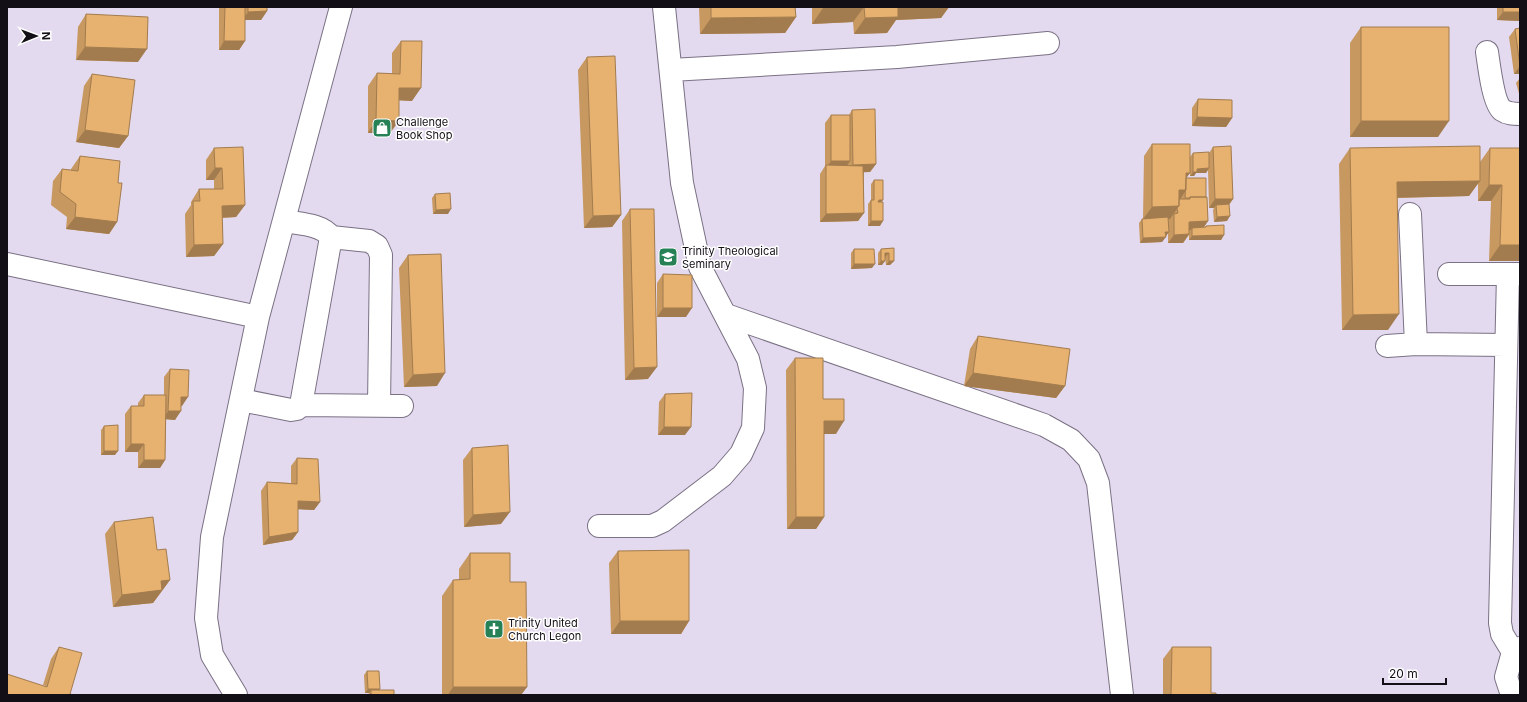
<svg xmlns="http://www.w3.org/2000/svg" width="1527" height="702" viewBox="0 0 1527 702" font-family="Inter,sans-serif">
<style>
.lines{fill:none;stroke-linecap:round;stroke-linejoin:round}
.minor-casing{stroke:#7a7184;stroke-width:24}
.minor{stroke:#fff;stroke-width:22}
.wall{fill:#c79860}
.shaded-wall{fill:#a27c4e}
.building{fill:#e7b170;stroke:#a27c4e}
.labels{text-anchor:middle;stroke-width:3;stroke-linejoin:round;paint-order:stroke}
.poi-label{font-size:11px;fill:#130f16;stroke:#fff;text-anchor:start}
</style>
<rect width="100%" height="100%" fill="#e4daef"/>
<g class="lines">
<defs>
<path id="minor" d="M1487,52C1489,65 1493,102 1502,110C1508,114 1513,114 1520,114
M671,70L897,57L1048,43
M1410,214L1416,344
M331,237L369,241L377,246L381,255L379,406
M7,264L258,317
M1449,274H1520
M1508,274L1500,623L1502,634L1513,652
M726,315L1044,425L1071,440L1089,459L1098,483L1122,695
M1387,346L1416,344L1506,345
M241,400L291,410L297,409L301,405L331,237C322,224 299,224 284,221
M301,405L402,406
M599,526H652L663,521L722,476L741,454L753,428L755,388L748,359L700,267L682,183L664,7
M236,695L212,655L206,618L212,537L258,317L341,7
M1512,695L1506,677L1513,652L1520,648"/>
</defs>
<use href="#minor" class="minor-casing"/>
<use href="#minor" class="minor"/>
</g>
<path class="wall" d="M219,7H267V11L261,20H245V41L239,50H219Z
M699,7H795L796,17L785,33L700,34Z
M812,7H949L941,18L896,20L887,33L854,34L853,22L812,24Z
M1497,7H1520V21L1497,20Z
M86,14L138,62L76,60L78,27Z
M1361,27L1438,137H1350V43Z
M1520,28V74H1514L1509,37L1515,29Z
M401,41L412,101L399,100L390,133H368V86L377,73L392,74V53Z
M587,57L621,215L612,227L584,228L578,70Z
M92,74L128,136L119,148L76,142L84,86Z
M1520,78V97L1516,83Z
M1198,99L1232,118L1226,127L1192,126V108Z
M852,110L876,164L870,172H864V213L858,221L820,222V174L825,166V123L831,115H849Z
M1152,144L1190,173L1186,178L1206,197L1208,221L1203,228L1205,227L1206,226L1224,235L1221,240H1189V235L1183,243H1168V233L1162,242L1140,243L1139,223L1142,219H1143L1144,156Z
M1213,147L1233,199L1229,205L1227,221L1214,222L1213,210L1214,208H1209L1208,170L1206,173H1196L1194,176H1190V157L1193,153H1209Z
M214,148L245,205L236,217L222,218L223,244L214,256L186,257L185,214L191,205V202L199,189H214V180H206V160Z
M1350,148L1480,162L1490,148H1520V261H1489L1491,201H1478V183L1469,196L1397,198L1388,330H1342L1339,164Z
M80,156L118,183L117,222L109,234L66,229L67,217L51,205L53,181L62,169L71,170V169Z
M874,180L881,202L880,226H868V204L871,200V184Z
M435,194L448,214H433L432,198Z
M630,209L648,379L625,380L622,221Z
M894,248V261L890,265H886L885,257L882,265H878V253L881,249Z
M854,249L872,268L851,269V253Z
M408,255L437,386L404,387L399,268Z
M663,274L686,317H657V283Z
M978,336L1065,386L1056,398L964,386L970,349Z
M795,358L823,399L836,434H824V517L816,529H787L786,370Z
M170,369L182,406H181L175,420L166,419L165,460L160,468H138V452H125V414L131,406H138V403L144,395H164V377Z
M665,394L685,435H658L659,402Z
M104,426L115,455H101V430Z
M472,448L501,524L464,527L463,460Z
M297,458L320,502L314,510L298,509V532L292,540L263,545L261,491L267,482L291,483V466Z
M114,522L157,550L170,580L153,603L113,607L105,534Z
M618,551L689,621L681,634H611L609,563Z
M470,553L510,582L527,687L521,695H442V596L453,580H459V569Z
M59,647L70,694L43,685L51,659Z
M1172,647L1211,693L1216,695H1163V659Z
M367,671L380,689L379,690L394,695H368L369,693H365L364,675Z"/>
<path class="shaded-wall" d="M849,7H864L853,22L812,24L823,8Z
M896,7H949L941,18L896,20L887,33L854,34L865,18Z
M267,11L261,20H242L248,12Z
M1503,12H1520V21L1497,20Z
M796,17L785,33L700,34L711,18Z
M224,41H245L239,50H219Z
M85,47L147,49L138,62L76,60Z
M1520,66V74H1514Z
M399,88H421L412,101L391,100Z
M1197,117L1232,118L1226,127L1192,126Z
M376,120L399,121L390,133H368Z
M1361,121H1449L1438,137H1350Z
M85,130L128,136L119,148L76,142Z
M831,161H850L844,170H825Z
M876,164L870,172L847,173L853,165Z
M215,168H222L214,180H206Z
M1209,168L1206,173H1196L1194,176H1190L1193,172L1197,169Z
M1186,173H1190L1181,185Z
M1480,181L1469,196L1386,198L1397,182Z
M1489,185H1502L1491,201H1478Z
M1179,190H1186L1178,203Z
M1215,199H1233L1227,207L1216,205L1214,208H1209Z
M879,200H883L880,204H876Z
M245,205L236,217L213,218L222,206Z
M1179,206L1170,219H1143L1152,207Z
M451,209L448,214H433L436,210Z
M864,213L858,221L820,222L826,214Z
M621,215L612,227L584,228L593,216Z
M1230,216L1227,221L1214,222L1217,217Z
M75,217L117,222L109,234L66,229Z
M871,221H883L880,226H868Z
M1208,221L1202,230L1192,228L1191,230H1183L1189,222Z
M1165,232H1169L1166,236Z
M1189,234L1183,243H1168L1174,235Z
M1224,235L1221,240H1189L1192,236Z
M1166,237L1162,242L1140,243L1143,238Z
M223,244L214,256L186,257L194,245Z
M1500,245H1520V261H1489Z
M885,253H889L885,257Z
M881,261H885L882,265H878Z
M889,261H894L890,265H886Z
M854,264H875L872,268L851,269Z
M663,308H692L686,317H657Z
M1399,314L1388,330H1342L1353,315Z
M657,367L648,379L625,380L634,368Z
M445,373L437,386L404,387L413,375Z
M973,373L1065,386L1056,398L964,386Z
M181,397H188L182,406H175Z
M168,411H181L175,420L163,419Z
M824,421H844L836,434H815Z
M664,427H691L685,435H658Z
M131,444H144L138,452H125Z
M104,451H118L115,455H101Z
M144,460H165L160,468H138Z
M298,501L320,502L314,510L292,509Z
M510,512L501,524L464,527L473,515Z
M796,517H824L816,529H787Z
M298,532L292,540L263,545L269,537Z
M170,580L153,603L113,607L122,595L161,581Z
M620,621H689L681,634H611Z
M453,687H527L521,695H448Z
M368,689H380L377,693L371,690L369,693H365Z"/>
<path class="building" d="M225,7H245V41H224Z
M248,7H267V11L248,12Z
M711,7H795L796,17L711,18Z
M823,7H849L823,8Z
M864,7H898V17L865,18Z
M1503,7H1520V12H1503Z
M86,14L148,17L147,49L85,47Z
M1361,27H1449V121H1361Z
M1520,28V66L1515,29Z
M401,41H422L421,88H399V121L376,120L377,73L400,74Z
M615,56L621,215L593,216L587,57Z
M92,74L135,80L128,136L85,130Z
M1198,99L1232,100V118L1197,117Z
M875,109L876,164L853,165L852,110Z
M831,115H850V161H831Z
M1152,144H1190V173H1186V190H1179V206L1152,207Z
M1231,146L1233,199H1215L1213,147Z
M1480,146V181L1397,182L1399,314L1353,315L1350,148Z
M243,147L245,205L222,206L223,244L194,245L193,201H200L199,189H223L222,168H215L214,148Z
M1490,148H1520V245H1500L1502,185H1489Z
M1209,152V168L1197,169V172H1193V153Z
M80,156L120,161L118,183H122L117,222L75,217L76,204L60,192L62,169L78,171Z
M826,165L863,166L864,213L826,214Z
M1186,178H1206V197H1190L1189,198H1185Z
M874,180H883V200H879L878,202H883V221H871V200H874Z
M450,193L451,209L436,210L435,194Z
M1190,197H1207L1208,221L1189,222V234L1174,235V214L1178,213L1177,208L1179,206V199H1190Z
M1229,204L1230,216L1217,217L1216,205Z
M630,209H654L657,367L634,368Z
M1168,217L1169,232H1165L1166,237L1143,238L1142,219Z
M1224,225V235L1192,236V228L1206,227V226Z
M894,248V261H889V253H885V261H881V249Z
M854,249H874L875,264H854Z
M441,254L445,373L413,375L408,255Z
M663,274L692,275V308H663Z
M978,336L1070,349L1065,386L973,373Z
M795,358H823V399H844V421H824V517H796Z
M170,369L189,370L188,397H181V411H168Z
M692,393L691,427H664L665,394Z
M144,395H166L165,460H144V444H131V406H144Z
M118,425V451H104V426Z
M508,445L510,512L473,515L472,448Z
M297,458L318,459L320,502L298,501V532L269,537L267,482L297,484Z
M153,517L157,550L166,549L170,580L161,581L162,590L122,595L114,522Z
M689,550V621H620L618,551Z
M470,553H510V582H526L527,687H453V580L470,579Z
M59,647L82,653L70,694L74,695H7V674L47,687Z
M1172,647H1211V693H1216V695H1171Z
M367,671H379L380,689H368Z
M371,690H394V695H371Z"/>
<defs>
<symbol id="shop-square" viewBox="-11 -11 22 22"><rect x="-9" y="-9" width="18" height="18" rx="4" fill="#268157" stroke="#fff"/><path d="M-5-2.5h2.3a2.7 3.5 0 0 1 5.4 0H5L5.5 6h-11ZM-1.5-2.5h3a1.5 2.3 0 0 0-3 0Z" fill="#fff"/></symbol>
<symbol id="school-square" viewBox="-11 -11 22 22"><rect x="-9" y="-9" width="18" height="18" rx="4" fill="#268157" stroke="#fff"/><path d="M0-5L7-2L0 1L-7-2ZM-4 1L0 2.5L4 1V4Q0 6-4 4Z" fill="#fff"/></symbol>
<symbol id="church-square" viewBox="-11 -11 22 22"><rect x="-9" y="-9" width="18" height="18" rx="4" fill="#268157" stroke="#fff"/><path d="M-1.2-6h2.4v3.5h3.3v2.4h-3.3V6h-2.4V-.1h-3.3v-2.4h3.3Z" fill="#fff"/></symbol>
</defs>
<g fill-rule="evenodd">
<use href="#shop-square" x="371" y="117" width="22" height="22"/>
<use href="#school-square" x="657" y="246" width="22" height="22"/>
<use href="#church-square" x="483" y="618" width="22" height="22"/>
</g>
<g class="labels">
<g class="poi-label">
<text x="396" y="126">Challenge<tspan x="396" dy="13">Book Shop</tspan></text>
<text x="682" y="255">Trinity Theological<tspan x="682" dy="13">Seminary</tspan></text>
<text x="508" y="627">Trinity United<tspan x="508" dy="13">Church Legon</tspan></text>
</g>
</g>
<rect width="1527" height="702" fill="none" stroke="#130f16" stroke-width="16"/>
<g transform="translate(36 36) rotate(89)" stroke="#ffffff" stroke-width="3" paint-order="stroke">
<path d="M0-3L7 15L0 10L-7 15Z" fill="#130f16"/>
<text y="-6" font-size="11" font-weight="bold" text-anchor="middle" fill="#130f16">N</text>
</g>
<path d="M1383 678v6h63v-6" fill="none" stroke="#130f16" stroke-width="2"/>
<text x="1389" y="678" font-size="12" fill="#130f16" stroke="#ffffff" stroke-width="3" paint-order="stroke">20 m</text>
</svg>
